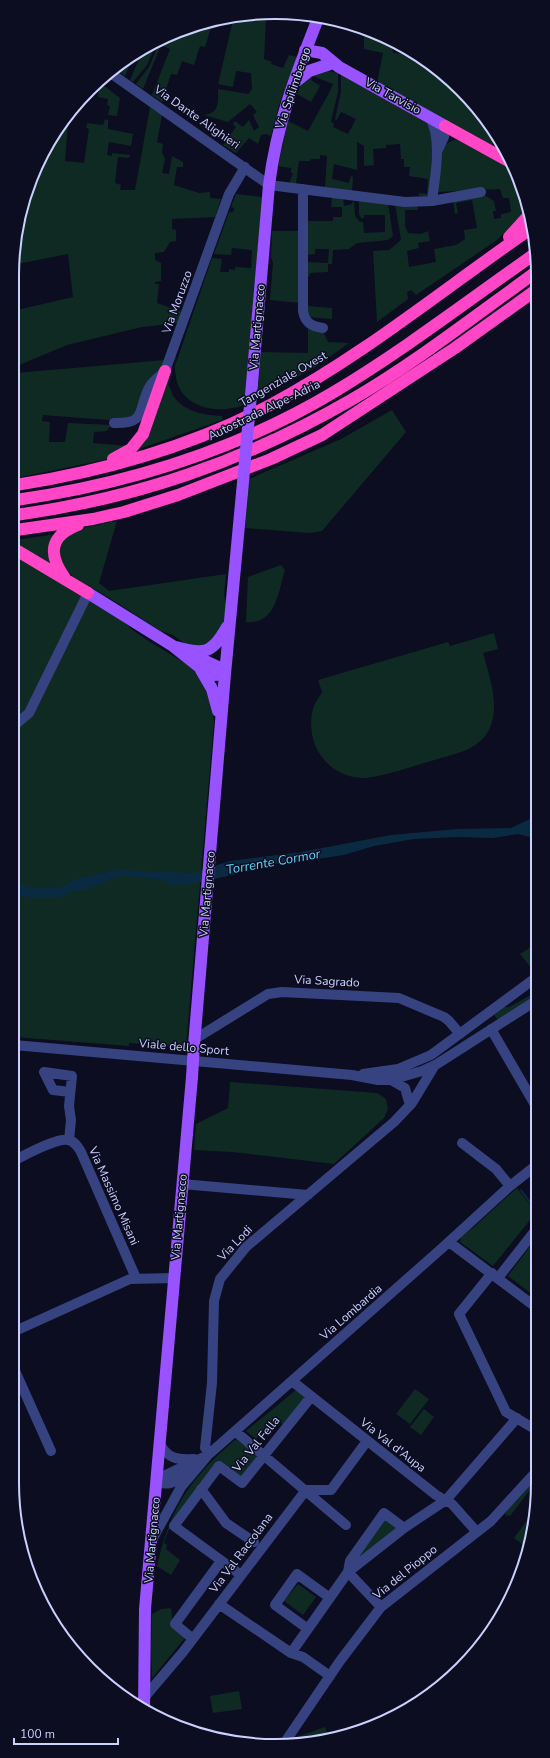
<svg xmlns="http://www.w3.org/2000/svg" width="550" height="1758" viewBox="0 0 550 1758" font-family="'Nunito Sans',sans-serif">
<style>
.green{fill:#0f2a23}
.water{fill:#0a2a41}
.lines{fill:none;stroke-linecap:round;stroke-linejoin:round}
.stream{stroke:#0a2a41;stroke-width:2}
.minor{stroke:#364380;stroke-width:10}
.major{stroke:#9952ff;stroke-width:12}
.highway{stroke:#ff46c7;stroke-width:12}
.major-bridge{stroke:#9952ff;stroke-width:12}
.labels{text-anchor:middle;stroke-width:3;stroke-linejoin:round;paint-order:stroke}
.street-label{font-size:12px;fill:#cbd0ff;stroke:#0c0d20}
.water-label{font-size:13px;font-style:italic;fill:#59d6ff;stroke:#0c0d20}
.rim{fill:none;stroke:#cbd0ff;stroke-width:2}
</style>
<rect width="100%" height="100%" fill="#0c0d20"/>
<path class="green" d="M240,15L266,20L264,59L272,62L271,64L283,68L289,55L297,57L279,105L271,136L266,134L261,135L258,144L249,138L236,153L223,145L236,127L233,124L235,121L243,127L249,120L254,131L259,127L253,115L257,112L250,104L228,122L204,115C220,113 218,102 218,89L248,94L252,89L251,73L236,71L233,87L218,84L234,16Z
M232,16L230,25L213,21L205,47L200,46L194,65L182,61L177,75L171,74L162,102L152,95L170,49L161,45L143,89L136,84L149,67L161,39L175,32L224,17Z
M366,32L377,36V38L391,41L393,53L408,54L409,49L473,101L498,140L494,141L492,145L377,83L383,53L364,49V38Z
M157,42L147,65L133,82L130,80L144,48Z
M135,53L125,76L114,68Z
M323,70L338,73V92L331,121L334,124L333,127L348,134L356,119L341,112L336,121L335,119L341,92V75L427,121L433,141L429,196H419V193L427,194L428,179L409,176L410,167H404V159H401L400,144L386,145V148L373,149L374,165L364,166V146L357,142V170L334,164L332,179L349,183L351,176L353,177L352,191L325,187L327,156L320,155V159H311L310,161H299L296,184H289L293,173H291V168L278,166L288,121L308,131L330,91L333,84L313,76L311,80L320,86L311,102L297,94L303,81Z
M106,75L103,85L120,98L117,116L108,115L110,106L107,105L108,99L98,97L100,80Z
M150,107L162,115L157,142L163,144L162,153L165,158L162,173L169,174L172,156L183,162V167H177L174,185L199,193L210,192V198L221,199L215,217L172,219V229L176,230V241L170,242L164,252L155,253V260L161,263V281L155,282V284H159L157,303L182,312L178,323L142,327L67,345L17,366V310L73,297L68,254L17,264V223L32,174L56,129L69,113L65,161L84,163L89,129L86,128L87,123L103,125L105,119L108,120V129L133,134L131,146L109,142L107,155L112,156V153L130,155L129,158L118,157L115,183L121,185L120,190H135Z
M454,140H460L514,169L527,212L497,240L416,295L411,290L407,292L408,299L377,322L373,251L389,250L401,240L395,204L417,206L418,210H405V226L408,233L421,234L428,231L430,241L418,243L419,248L407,251L409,267L436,262L434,249L456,245L465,239L464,230L477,228L472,200L456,203L458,213L455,214L453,200L483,194L494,201L496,211H493L494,219L501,218V214L511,212L509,198H503L500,189L438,192L441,154L444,145Z
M236,194L262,197L245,405C212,416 174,406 175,366L212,258L222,259L220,272H229V269L235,270V267L251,268L252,250L232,248L231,255L214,254L229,212H233L234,208L231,207Z
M332,196L343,198L344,206L352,204L354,199L355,216L360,222H363L364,233L385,232V215H364V218H361L359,214V200L388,203L393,236L388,240L357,243L349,249L333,250L332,264H328V272L310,273L309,276L306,277V262L328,263L329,249H315V254L306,255V221H333V217H342V207H331Z
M272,231H300V303L270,300L273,263L271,257Z
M307,306L332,308V319L307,317Z
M308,328L323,331L328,342L349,343L317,366L257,399L261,352L308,353Z
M165,360L138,412L121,421L43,415L42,421L50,422L49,442H65L68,423L111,425L107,431L94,432L93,443L129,446L115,455L104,460L16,478V373Z
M167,383C171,387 171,393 174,397C185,412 204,415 222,416V420L136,450Z
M392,410L406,432L322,531L310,533L245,528L249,479L341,439Z
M117,521L99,583L109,591L226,574L224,595L227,608L223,626L207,647L188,646L173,635L161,631L111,599L75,578L63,567L59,553L62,540L78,529Z
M57,534L51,565L16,546V540Z
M16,555L120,617L131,629L150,642L197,670L211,698L214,721L186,1047L129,1043V1046L14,1037Z
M281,565L285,570C278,592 276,625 246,622L248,577Z
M494,633L498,649L483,653C492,685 508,729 469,749C457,754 443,757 431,761C410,767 388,775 366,778C328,779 304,744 313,709C315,702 319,698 322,692L318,680L448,642L450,646Z
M534,945V968L532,969L520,954Z
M534,993V997L499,1021L494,1015L504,1007H509Z
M230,1082L377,1093L386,1099L388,1109L384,1118L334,1164L232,1152L194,1150L196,1124L228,1108Z
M517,1188L534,1210V1215L493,1266L460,1242L461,1237L474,1227Z
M534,1241L533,1295L508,1276Z
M415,1389L429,1399L410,1424L396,1414Z
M296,1390L307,1398L285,1426L274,1418L256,1439L246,1431Z
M424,1409L434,1417L421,1435L410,1427Z
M236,1439L261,1458L241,1481L220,1463L173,1529H169L164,1543L167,1545L166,1549L180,1560L171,1575L157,1566C170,1508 191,1477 236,1439Z
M533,1482V1486L510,1516L505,1515L506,1512Z
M533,1512V1535L529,1549L514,1538Z
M385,1519L400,1529L357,1559Z
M298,1584L316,1597L303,1615L284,1601Z
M171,1608L173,1628L185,1638L152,1678L151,1650L152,1614L161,1609Z
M239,1691L242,1709L213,1713L210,1696Z
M325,1727L329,1739L303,1744L300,1736Z"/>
<path class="water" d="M534,817V838L518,834L493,838L458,837L414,839L374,846L344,855L297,862L250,866L236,874L193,884L172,885L158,879L124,876L116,877L86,890L73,891L58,898H31L14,894V882L34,888H55L61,887L77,879L117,870L192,873L230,861L301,852L391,835L457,829L511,828Z"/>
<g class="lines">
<path class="stream" d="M521,1190L534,1208"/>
<path class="minor" d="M109,72L269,185L405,202L432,201L481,192
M429,116C443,139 435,176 432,201
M437,152L444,137L445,126L439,129
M303,189V311C305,323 311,326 323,328
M114,423C148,424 137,409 150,386C153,381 160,376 165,371L229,194L245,167
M15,725L29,713L88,593
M491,1029L534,1103
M195,1039L268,994L282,992L399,998L444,1017L449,1021L460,1034
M14,1045L352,1075L378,1080H391L422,1071L437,1064L534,1002
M363,1074L398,1069L431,1055L534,979
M391,1080L405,1088L409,1102
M69,1140L71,1120L69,1106L72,1076L44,1072L53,1090L70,1092
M462,1143L496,1169L510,1186
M13,1161C26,1155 55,1138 68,1140C75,1141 78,1147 81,1152L136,1278
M182,1184L308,1195
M449,1242L533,1305
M492,1273L459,1314L506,1412L533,1428
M498,1278L534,1232
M13,1332L130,1279L174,1278
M12,1364L51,1451
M292,1381L436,1495L452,1504L476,1531
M236,1432L346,1525
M160,1444C168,1459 178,1460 194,1459
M210,1453L205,1448L212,1383L214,1301L220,1279L246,1247L394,1122L412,1103L435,1065
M157,1479L206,1456
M157,1481C167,1488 180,1479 189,1474
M201,1489L226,1523L254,1542
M153,1538L181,1487L208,1455L441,1249L510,1186L534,1167
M348,1572L350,1561L384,1513L404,1528
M348,1572L381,1607
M241,1575L174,1526L219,1466L242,1483L311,1397
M219,1604L291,1653L303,1657L330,1676
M308,1629L275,1605L297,1574L330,1598
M193,1639L175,1624L221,1561
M291,1653L348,1572L404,1528L446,1500L517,1418
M143,1699L183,1652L306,1490H331L367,1441
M283,1745L340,1661L381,1607L491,1521L533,1475"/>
<path class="major" d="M305,50L322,53L339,67L445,126
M294,83L309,71L330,64
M252,384L269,185C277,122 296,74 319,16
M88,593L173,646L207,673L213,675L225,674
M176,647C204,655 212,654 227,627
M190,654L218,667L225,674
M201,670L212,689L218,711
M194,1045L225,674L242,493
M144,1710L145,1609L192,1077"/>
<path class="highway" d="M445,126L512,163
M509,237L528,216
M113,459L131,449L143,434L165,371
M16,485C104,471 193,446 272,404C364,355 446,287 532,228
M16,500C127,484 237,450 334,392C404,350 469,300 536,253
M16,515C138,498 245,461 351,400C415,363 476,315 536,272
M16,530L93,519L124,512L178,495L271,459L322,435L455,348L536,290
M16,550L88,593
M65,578C48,555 49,536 78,525"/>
<path class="major-bridge" d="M242,493L252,384
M192,1077L194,1045"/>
</g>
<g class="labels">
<g class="street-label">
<text transform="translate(293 88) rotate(-71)" y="4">Via Spilimbergo</text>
<text transform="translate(393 96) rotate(29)" y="4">Via Tarvisio</text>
<text transform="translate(197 117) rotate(35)" y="4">Via Dante Alighieri</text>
<text transform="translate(177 302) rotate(-70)" y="4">Via Moruzzo</text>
<text transform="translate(257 327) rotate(-85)" y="4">Via Martignacco</text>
<text transform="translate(283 379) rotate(-30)" y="4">Tangenziale Ovest</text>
<text transform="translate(264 410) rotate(-26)" y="4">Autostrada Alpe-Adria</text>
<text transform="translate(207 894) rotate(-85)" y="4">Via Martignacco</text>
<text transform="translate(327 981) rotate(3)" y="4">Via Sagrado</text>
<text transform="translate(184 1047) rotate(5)" y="4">Viale dello Sport</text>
<text transform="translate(114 1196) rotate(66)" y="4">Via Massimo Misani</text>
<text transform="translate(179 1217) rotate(-85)" y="4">Via Martignacco</text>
<text transform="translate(235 1243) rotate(-46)" y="4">Via Lodi</text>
<text transform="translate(351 1312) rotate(-41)" y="4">Via Lombardia</text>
<text transform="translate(256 1444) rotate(-51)" y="4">Via Val Fella</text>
<text transform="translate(393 1445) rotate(38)" y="4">Via Val d'Aupa</text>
<text transform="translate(152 1540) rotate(-85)" y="4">Via Martignacco</text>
<text transform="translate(241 1553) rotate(-53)" y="4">Via Val Raccolana</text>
<text transform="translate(405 1572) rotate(-39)" y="4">Via del Pioppo</text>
</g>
<g class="water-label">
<text transform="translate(273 861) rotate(-10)" y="5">Torrente Cormor</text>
</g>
</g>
<path d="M0 0H550V1758H0ZM275 19H275A256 256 0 0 1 531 275V1483A256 256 0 0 1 275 1739H275A256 256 0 0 1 19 1483V275A256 256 0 0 1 275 19Z" fill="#0c0d20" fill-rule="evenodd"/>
<path class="rim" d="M275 19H275A256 256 0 0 1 531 275V1483A256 256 0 0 1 275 1739H275A256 256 0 0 1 19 1483V275A256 256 0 0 1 275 19Z"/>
<path d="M14 1738v6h104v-6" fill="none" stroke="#cbd0ff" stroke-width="2"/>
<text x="20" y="1738" font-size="12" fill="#cbd0ff" stroke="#0c0d20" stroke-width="3" paint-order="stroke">100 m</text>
</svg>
